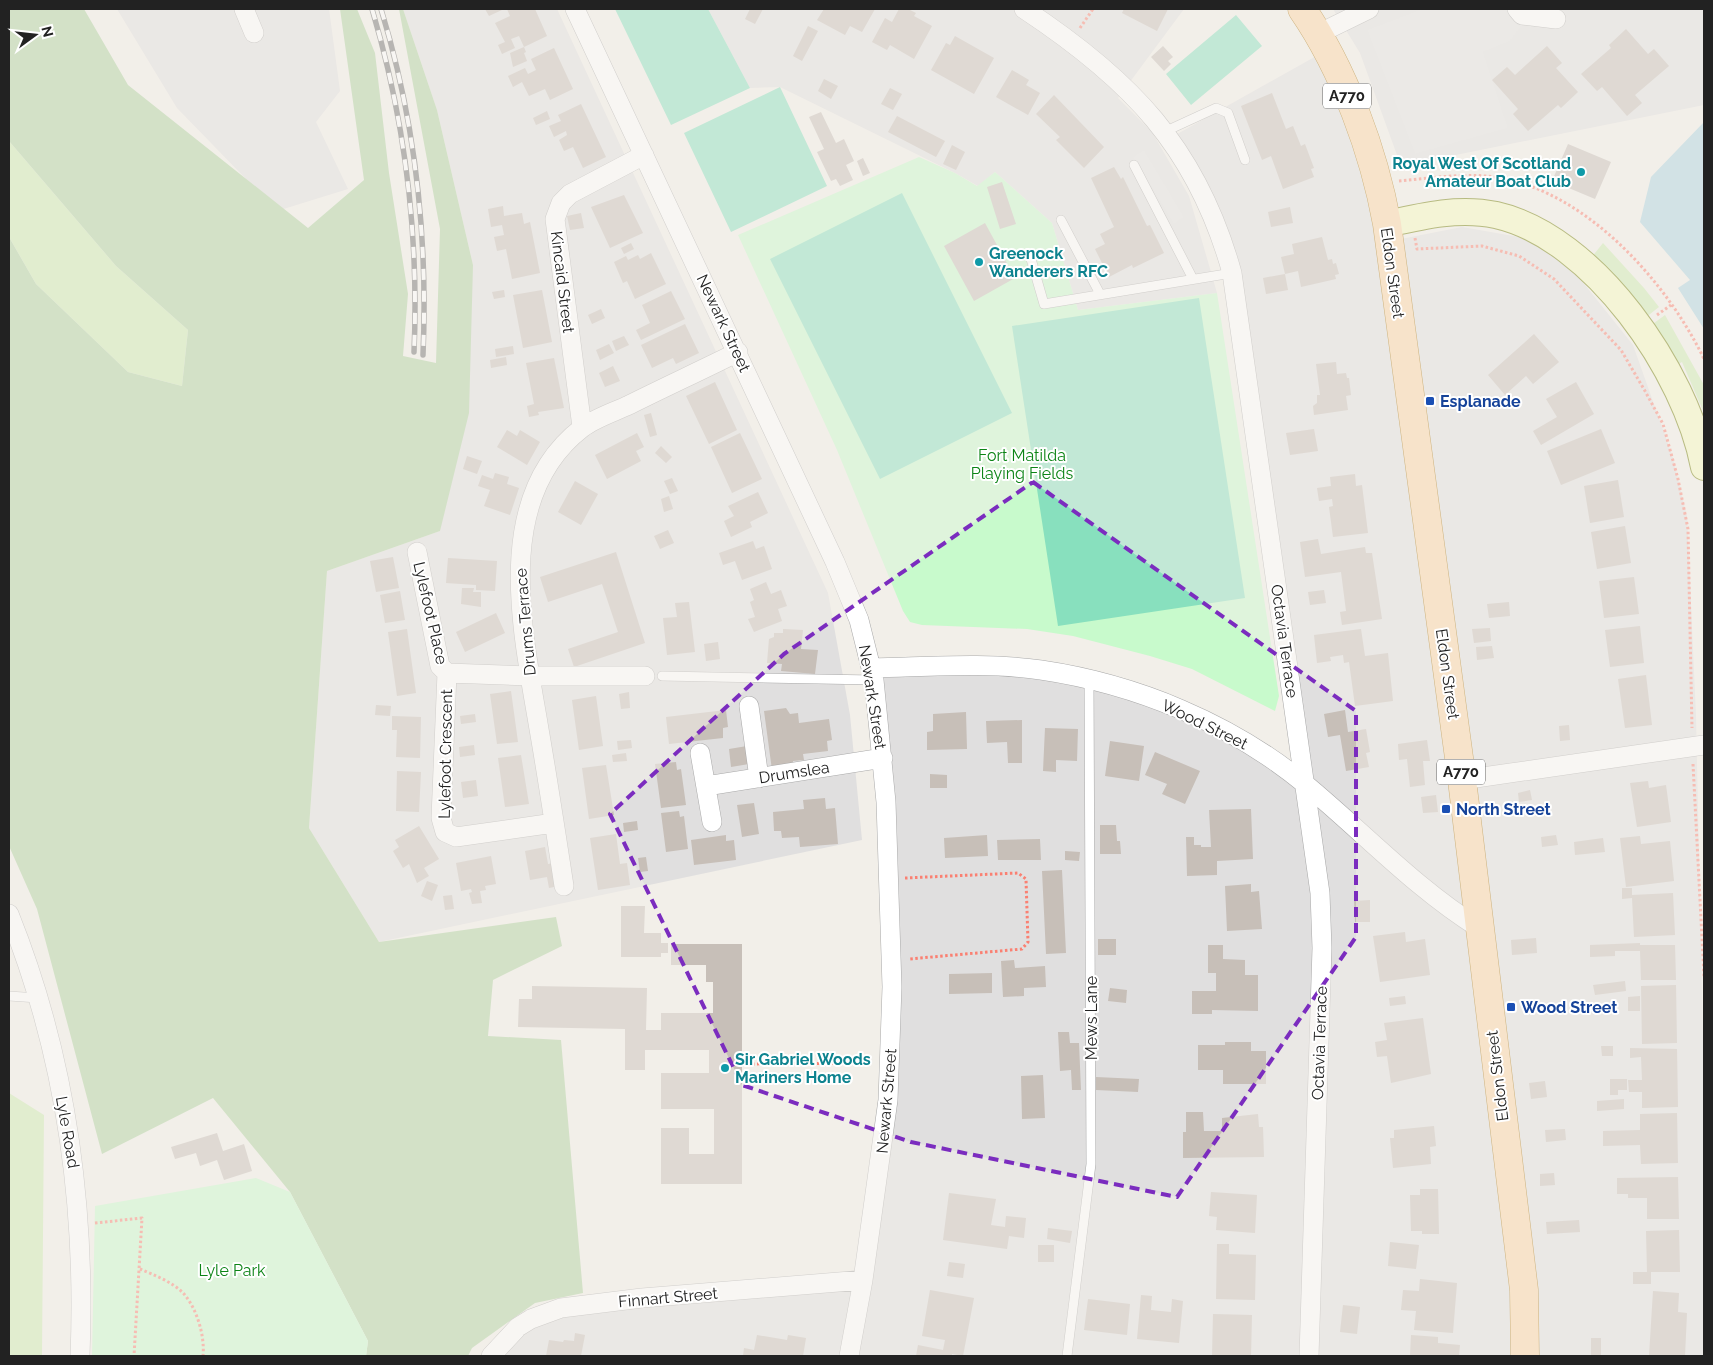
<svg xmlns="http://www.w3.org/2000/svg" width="1713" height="1365" viewBox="0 0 1713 1365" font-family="Raleway,sans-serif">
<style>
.residential{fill:#e0dfdf}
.grass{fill:#cdebb0}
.forest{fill:#add19e}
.park{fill:#c8facc}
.pitch{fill:#88e0be}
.parking{fill:#e2e2e2}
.water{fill:#aad3df}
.building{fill:#c7bfb8}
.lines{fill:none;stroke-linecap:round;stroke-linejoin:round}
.lane-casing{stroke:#a9a9a9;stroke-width:10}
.street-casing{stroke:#a9a9a9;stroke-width:20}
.secondary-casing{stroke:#707d05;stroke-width:28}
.primary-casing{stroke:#a06b00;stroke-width:29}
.path{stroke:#fa8072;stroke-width:3;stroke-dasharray:2.5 2.5;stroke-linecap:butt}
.lane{stroke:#fff;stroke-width:9}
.street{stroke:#fff;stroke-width:19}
.secondary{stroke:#f7fabf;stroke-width:26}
.primary{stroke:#fcd6a4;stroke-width:28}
.rail-casing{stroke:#707070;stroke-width:5.5}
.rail{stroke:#fff;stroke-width:4;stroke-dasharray:11;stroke-linecap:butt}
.marked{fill:none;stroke:#7b2cbf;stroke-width:4;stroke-dasharray:10 6;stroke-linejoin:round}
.culture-dot{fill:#0f9aa8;stroke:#fff;stroke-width:2}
.transit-dot{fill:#1a4fb4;stroke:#fff;stroke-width:2}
.labels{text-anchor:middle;stroke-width:4;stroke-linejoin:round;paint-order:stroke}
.shield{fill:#fff;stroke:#646464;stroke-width:1}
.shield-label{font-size:15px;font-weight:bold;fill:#222}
.culture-label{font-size:16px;font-weight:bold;fill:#0d838f;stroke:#fff;text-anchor:start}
.street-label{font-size:16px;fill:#222;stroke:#fff}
.transit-label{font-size:16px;font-weight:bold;fill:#164399;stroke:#fff;text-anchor:start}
.park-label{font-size:16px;fill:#0c8416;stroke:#fff}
</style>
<rect width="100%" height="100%" fill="#f2efe9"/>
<path class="residential" d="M117,9H329L340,91L316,122L348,189L277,211L177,108Z
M403,9H557L828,593L850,715L862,840L379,942L309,828L327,571L440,531L473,265L437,110Z
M708,9H1184L1118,98L1152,132L1189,196L1217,293L1078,310L1052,223L995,172L978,186L955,173L780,87L750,88Z
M1333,9H1704V105L1401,166L1360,53Z
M1327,50L1391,241L1462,227L1530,239L1565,260L1633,345L1673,458L1687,517L1696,716L1704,1089V1356H488L538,1312L863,1281L892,1059L871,667L1026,668L1122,687L1304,782L1229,271L1172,137Z"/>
<path class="grass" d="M9,141L116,266L188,330L182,386L128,372L36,284L9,237Z
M1603,243L1644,288L1659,307L1645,318L1591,258Z
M1665,315L1704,385V413L1682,362L1675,366L1650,326Z
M9,1093L44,1115L42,1356H9Z"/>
<path class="forest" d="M9,9H84L128,85L308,228L364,180L340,9H357L375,53L389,173L408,294L403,356L436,363L440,229L399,9H403L437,110L473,265L469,413L440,531L327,571L309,828L379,942L556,917L562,946L493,980L488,1036L561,1040L583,1293L535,1303L472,1348L468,1356H366L368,1341L290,1192L213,1098L102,1154L37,909L9,846V237L36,284L128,372L182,386L188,330L116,266L9,141Z"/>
<path class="park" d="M919,157L955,173L977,186L995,172L1052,223L1078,310L1217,293L1279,696L1275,711L1192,669L1150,656L1073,636L1027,629L922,625L910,622L903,611L837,450L738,235Z
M256,1178L290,1192L368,1341L366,1356H92L95,1206Z"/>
<path class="pitch" d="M615,9H708L750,88L671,125Z
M1236,15L1262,46L1191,105L1166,74Z
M780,87L827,186L731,232L684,133Z
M902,193L1012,413L880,479L770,259Z
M1199,298L1245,598L1058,626L1012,326Z"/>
<path class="parking" d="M1422,9H1534L1510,41L1483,52L1508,128L1415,154L1367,30Z
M1144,150L1184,217L1174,224L1133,157Z"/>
<path class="water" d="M1704,122V329L1678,288L1690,280L1640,222L1651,177Z"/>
<path class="building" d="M485,9H504L489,16Z
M507,9H535L547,36L524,47L519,36L511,39L515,48L502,54L498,45L505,42L495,23L510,16Z
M750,9H763L755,24L745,19Z
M824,9L830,10L875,9L862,32L850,26L845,35L817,20Z
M899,9H908L916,13L914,16L932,26L914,59L890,45L887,50L872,42L885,18L892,22Z
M1124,9H1168L1157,31L1122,13Z
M808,26L818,31L802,61L793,56Z
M1626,29L1648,54L1654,49L1669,66L1635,95L1642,103L1627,116L1602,87L1597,91L1581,74L1611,48L1609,45Z
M955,36L994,58L974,94L931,70L946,43L950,45Z
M1163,46L1173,57L1168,61L1171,64L1164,71L1151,57Z
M1547,46L1562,63L1556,68L1578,92L1561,108L1558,105L1528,131L1513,114L1518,109L1492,80L1507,67L1515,75Z
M524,47L526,52L524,53L527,61L513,67L510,53Z
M554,48L573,89L550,100L545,89L529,96L522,82L513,87L508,76L525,68L528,74L536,70L531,59Z
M1012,70L1029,80L1026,85L1040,93L1028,115L996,97Z
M824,79L838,86L831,99L818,91Z
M890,88L902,94L893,110L881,104Z
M1272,93L1286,129L1293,126L1301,146L1305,144L1314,168L1311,169L1314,177L1283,189L1271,156L1262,160L1241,106Z
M1054,95L1104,147L1084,168L1056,140L1060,137L1036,114Z
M581,104L606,157L583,168L573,147L564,151L559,140L567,135L566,131L554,137L549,126L561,121L558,115Z
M547,111L550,119L536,125L533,118Z
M821,112L836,143L844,139L854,161L846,165L853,180L840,186L836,179L831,181L817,152L824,149L809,117Z
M897,116L945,141L936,157L888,132Z
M1568,144L1611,162L1595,199L1552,181Z
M952,145L965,152L956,170L943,164Z
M863,158L870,173L863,176L857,161Z
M1114,167L1121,179L1123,177L1147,226L1150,225L1164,253L1133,268L1132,265L1109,277L1095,249L1105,244L1100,234L1114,227L1091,178Z
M1002,182L1016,224L1000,229L987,187Z
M624,195L643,233L610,248L591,207Z
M503,206L504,216L522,213L524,224L530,222L540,273L512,279L506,249L497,251L494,237L504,235L502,225L491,227L488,209Z
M1290,207L1293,223L1271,227L1268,212Z
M581,213L584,228L570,230L567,216Z
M985,223L1015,278L974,301L944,246Z
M1322,237L1328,260L1332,259L1333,264L1336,263L1339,274L1335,275L1336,279L1301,287L1298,271L1285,274L1281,257L1294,254L1292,244Z
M631,243L634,249L624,254L621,248Z
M651,253L666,284L635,299L627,281L623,283L614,262L626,256L628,260L638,255L640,259Z
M1285,274L1288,290L1266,294L1263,278Z
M504,290L505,297L494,299L492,292Z
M542,290L552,342L523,348L513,295Z
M671,291L685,319L641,340L636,330L650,323L642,305Z
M601,309L605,318L592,324L588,315Z
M685,324L699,353L676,364L673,358L652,368L641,345Z
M1534,334L1559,362L1533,384L1526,376L1505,395L1488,375Z
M624,336L629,345L616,351L612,341Z
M609,344L614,353L600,360L596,350Z
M513,346L514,354L496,357L495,349Z
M506,357L507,365L491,368L490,360Z
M554,358L564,408L538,412L539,415L529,417L527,406L534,404L526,363Z
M1336,362L1337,374L1346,373L1347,378H1349L1351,395L1346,396L1348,410L1314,415L1313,406L1317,403V395H1320L1316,364Z
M613,366L620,381L605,387L599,373Z
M715,382L737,430L709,444L686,396Z
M1576,382L1594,414L1541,445L1533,431L1557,417L1546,399Z
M651,413L657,435L650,437L644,415Z
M1314,429L1318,451L1290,455L1286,433Z
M1601,429L1615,463L1561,485L1547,451Z
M507,430L517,436L520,430L540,442L527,465L497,447Z
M637,433L644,447L636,451L641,461L607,479L595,455Z
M740,433L762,479L732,493L711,447Z
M661,446L672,457L666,463L655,453Z
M467,456L482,461L477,474L463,469Z
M495,473L509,477L507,484L519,488L510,515L484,506L490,490L478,486L482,475L493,479Z
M1355,474L1356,486L1362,485L1368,533L1333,537L1329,507L1333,506L1332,499L1319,501L1317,488L1331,486L1330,477Z
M672,478L678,491L670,494L664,481Z
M1618,480L1624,517L1590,523L1584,486Z
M575,481L598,494L581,525L558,512Z
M758,492L768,513L750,522L752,527L731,537L724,521L734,516L728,506Z
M669,496L673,509L664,512L661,499Z
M1625,526L1631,563L1597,569L1591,532Z
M668,530L674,543L660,549L654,536Z
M1318,539L1321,554L1365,547L1366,553H1372L1382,619L1342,625L1340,612L1346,611L1341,572L1305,577L1300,542Z
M753,541L756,549L764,546L772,569L742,580L735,561L723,565L719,553Z
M616,552L645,643L574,667L568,649L618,632L602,584L548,602L540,577Z
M393,557L399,588L376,592L370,561Z
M448,558L497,561L495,591L476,590V585L446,583Z
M1634,577L1639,614L1604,618L1599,581Z
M766,582L771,594L781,590L787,606L778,609L782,621L754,632L748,619L755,617L750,602L754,600L750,589Z
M462,588H474L473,592H481V607L461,604Z
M1324,590L1326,603L1310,605L1308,592Z
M400,591L405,620L385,623L380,595Z
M689,602L695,652L667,655L663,618L677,617L675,603Z
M1509,602L1510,616L1489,618L1487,604Z
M496,613L505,633L465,652L456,632Z
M1640,626L1644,663L1610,667L1605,630Z
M1490,628L1491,641L1474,643L1472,629Z
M407,629L416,693L397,696L388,632Z
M783,629L803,630L801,649L818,650L815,674L781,671L782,664L767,663L769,639L774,637V633H783Z
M1361,629L1365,656L1388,653L1393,701L1355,706L1349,662L1344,663L1343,655L1330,657L1331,661L1317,663L1314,635Z
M718,642L720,659L706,661L704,644Z
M1492,646L1494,658L1477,660L1476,647Z
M1646,675L1652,725L1625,728L1618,679Z
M511,691L518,742L497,744L490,694Z
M629,692L630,708L621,709L619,694Z
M596,696L603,746L579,750L572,700Z
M376,705L391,706L390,716L375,715Z
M786,708L790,714L798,713L799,723L829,719L832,740L827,741L828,751L803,754L804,760L793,761L794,768L772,770L764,711Z
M726,710L728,727L723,728V738L669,744L666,717Z
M1345,710L1348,732L1366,729L1370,752L1366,753L1369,767L1346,771L1340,735L1328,737L1324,714Z
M966,712L967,749L927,750V732L933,731V714Z
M475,714L476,722L461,724L460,716Z
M392,716L421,717L420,758L396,757L397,730H392Z
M1022,720V763H1008L1007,742L987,743L986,721Z
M1569,725L1570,740L1560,741L1559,726Z
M1045,728L1078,729L1077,761L1056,760V772L1043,771Z
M631,740L632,748L618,750L617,741Z
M1427,740L1430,761H1423L1425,785L1410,787L1407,759L1399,760L1398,744Z
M1110,741L1144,746L1139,781L1105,776Z
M474,745L475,755L460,757L459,747Z
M747,746L749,764L731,767L729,749Z
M1155,752L1200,771L1185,804L1162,794L1167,784L1145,775Z
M626,753L627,761L613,762L612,755Z
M521,755L529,804L505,807L498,758Z
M676,762L677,770L681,769L686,805L661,808L655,764Z
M606,765L614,815L589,819L582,768Z
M397,771L421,772L419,812L396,811Z
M930,774L947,775V788H930Z
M476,780L478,796L463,798L461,782Z
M1648,781L1649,788L1666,785L1671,822L1637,827L1630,783Z
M1530,790L1532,800L1519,802L1518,793Z
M1436,795L1438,812L1423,813L1421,797Z
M825,798L826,809L835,808L838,844L800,847L799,837L782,838L781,831H774L773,812L804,809L803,800Z
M754,803L759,834L742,837L737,805Z
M1251,809L1253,859L1217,861V875L1187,876L1186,837H1194V845H1201V847H1211L1209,810Z
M679,811L680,817L684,816L688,849L666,852L661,813Z
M637,821L638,830L624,832L623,823Z
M1100,825H1116L1117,841H1120L1121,854H1100Z
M419,826L439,859L424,868L429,876L417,883L409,864L403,868L393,851L399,847L395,840Z
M616,834L620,864L627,863L630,885L598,890L590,838Z
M726,835V841L734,840L736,860L694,865L691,840Z
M987,835L988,856L945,858L944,838Z
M1556,835L1558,845L1542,847L1541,837Z
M1640,836L1641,844L1670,841L1674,881L1626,887L1620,838Z
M1603,838L1605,852L1575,855L1574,842Z
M1040,839L1041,860H998L997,840Z
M545,847L548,864L555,863L559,886L549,888L547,877L530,880L525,851Z
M1065,851L1080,852L1079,861L1065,860Z
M491,856L496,884L485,886L486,890L480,891L482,903L472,904L469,893L472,892L471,889L461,891L456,863Z
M646,857L648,871L640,872L638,858Z
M1062,870L1066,953L1046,954L1042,871Z
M427,881L438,885L432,901L421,896Z
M1251,884V892L1259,891L1262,929L1227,931L1225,886Z
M1622,888H1632V895L1673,893L1675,935L1634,937L1632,898L1622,899Z
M452,895L454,909L445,910L443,896Z
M1370,900V922H1355L1354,901Z
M621,906H645L644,933H661V943H668V953H661V957H621Z
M1405,932L1406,942L1425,939L1430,975L1380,982L1373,936Z
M1536,938L1537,953L1512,955L1511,940Z
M1098,939H1116V955H1098Z
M1640,943V945H1675L1676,980H1641L1640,951H1615V956L1590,957V945Z
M671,944H742V1184H661V1128H689V1154H714V1109H661V1073H709V1050H645V1070H625V1029L518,1027L519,999H532V986L647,988L646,1030H661V1013H713V982H706V965H671Z
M1208,945H1223V959L1245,960V975H1258V1011L1212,1010V1014H1192V991H1216V973H1208Z
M1014,960L1015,968L1045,966L1046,987L1024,988V996L1003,997L1001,961Z
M992,973V993L949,994V974Z
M1625,981L1626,991L1595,995L1593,985Z
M1676,985L1677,1043L1642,1044L1641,986Z
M1110,988L1127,990L1126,1003L1108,1001Z
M1405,996L1406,1004L1390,1006L1389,998Z
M1640,996V1011H1628V997Z
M1423,1018L1431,1074L1391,1083L1387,1056L1377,1057L1375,1042L1387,1040L1384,1023Z
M1058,1032H1069L1070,1043H1079L1081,1090H1072L1071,1070L1060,1071Z
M1225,1042H1251V1051H1266V1084H1223V1070H1198V1045H1225Z
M1601,1046H1613V1056H1602Z
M1630,1048L1677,1049L1678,1107L1642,1108V1092H1629L1628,1080H1642L1641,1057L1630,1058Z
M1043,1075L1045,1118L1022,1119L1021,1076Z
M1096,1077L1139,1079L1138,1092L1096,1090Z
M1610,1079H1627V1090H1618V1095H1610Z
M1545,1081L1547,1097L1531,1099L1529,1083Z
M1624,1099V1109L1597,1111V1101Z
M1186,1112H1203L1204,1131H1222V1118L1258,1114L1259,1127H1263L1264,1157L1183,1158V1132H1186Z
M1677,1113L1678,1163L1641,1164L1640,1145L1603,1146V1131L1640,1130V1114Z
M1434,1126L1436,1146L1430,1147L1431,1164L1393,1168L1390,1138H1394V1130Z
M1565,1129L1566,1140L1546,1142L1545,1130Z
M217,1133L223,1151L244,1144L252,1171L224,1180L217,1160L200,1166L196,1153L175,1159L171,1147Z
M1554,1173L1555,1185L1540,1186V1174Z
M1678,1177L1679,1219H1647V1198H1628V1194H1617V1178Z
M1420,1189H1438L1439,1234H1422V1231H1411L1410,1195H1420Z
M1211,1192L1257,1195L1255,1233L1216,1230L1217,1217L1209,1216Z
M949,1193L996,1199L991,1225L1005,1227L1006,1216L1026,1218L1024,1238L1009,1236L1007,1249L943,1240Z
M1579,1220L1580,1232L1547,1234L1546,1222Z
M1048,1228L1072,1231L1070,1243L1047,1239Z
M1679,1230L1680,1272H1651V1284H1633V1272H1647L1646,1231Z
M1390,1242L1419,1245L1416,1269L1388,1266Z
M1217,1244H1229V1254L1256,1255L1255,1300L1216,1299Z
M1038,1245H1054V1262H1038Z
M949,1262L965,1264L963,1278L947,1276Z
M1420,1279L1457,1283L1453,1333L1414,1330L1416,1311L1401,1310L1403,1290L1419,1291Z
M930,1290L974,1298L963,1356L952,1354V1356H916L918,1345L943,1350L945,1340L922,1336Z
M1653,1291L1679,1293L1678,1312L1687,1313L1685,1356H1649Z
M1141,1295L1152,1296L1151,1310L1171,1312L1172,1299L1183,1301L1179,1343L1137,1339Z
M1088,1299L1130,1304L1127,1335L1084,1330Z
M1343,1305L1360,1307L1357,1334L1340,1332Z
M1213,1314L1252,1315L1251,1356H1212Z
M575,1333L585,1335L581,1356H546L549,1340L563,1342L564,1340L574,1341Z
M757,1335L787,1340L788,1335L806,1338L803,1356H743L744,1348L754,1350Z
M1411,1335L1438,1337V1343L1460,1345L1459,1356H1410Z
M1591,1338H1601V1355H1591Z"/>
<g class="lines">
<defs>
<path id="lane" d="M1166,131L1216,108L1228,113L1245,160
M1134,165L1193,279
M1061,220L1100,294
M1031,259L1044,304L1232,273
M662,676L874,680
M9,996L38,998
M1067,1356L1091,1164L1089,679"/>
<path id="street" d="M244,9L254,33
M575,9L835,562L859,620L874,680L886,802L892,987L888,1100L863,1280L849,1356
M1024,9C1130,79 1197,147 1232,273L1320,893L1322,948L1309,1356
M1517,9L1522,15L1556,19
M1318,34L1369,9
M582,427L555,219L561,203L570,194L644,155
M417,552L440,666L447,673
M872,668C928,667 986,662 1041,670C1136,684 1231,723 1305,784C1363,832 1415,888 1479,928
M749,706L759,778
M700,753L712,822
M1462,780L1704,745
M706,786L883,758
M554,823L456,837L445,832L441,818L447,673L530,676H645
M564,886C556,834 548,781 539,729C523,633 491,498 582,428C595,418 614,412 629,405C665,387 702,370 738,352
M9,914C66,1056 86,1204 80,1356
M491,1356L518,1327L531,1319L561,1308L642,1298L863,1280"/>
<path id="secondary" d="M1387,224C1422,216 1459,207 1496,215C1594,237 1686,372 1704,467"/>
<path id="primary" d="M1302,9C1344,70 1374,152 1387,224L1462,780L1524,1290L1525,1356"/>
</defs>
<use href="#lane" class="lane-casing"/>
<use href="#street" class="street-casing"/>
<use href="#secondary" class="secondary-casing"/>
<use href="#primary" class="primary-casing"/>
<path class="path" d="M1080,28L1093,9
M1399,181C1433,178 1468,172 1501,178C1588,194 1667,282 1704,359
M1415,238L1417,249L1482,246L1519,256L1554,279L1621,350L1645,391L1663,424L1678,479L1688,529L1692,728
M1657,315L1671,305
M1693,764L1704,977
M905,878L1018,873L1026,879L1028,942L1022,949L909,959
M742,1064L872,1063
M95,1223L142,1218L134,1356
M140,1269C154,1275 173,1282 184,1294C197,1309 205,1336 203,1356"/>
<use href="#lane" class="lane"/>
<use href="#street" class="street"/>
<use href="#secondary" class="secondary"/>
<use href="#primary" class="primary"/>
<defs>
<path id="rail" d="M372,9C405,120 419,237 414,352
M381,9C415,120 428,239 423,355"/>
</defs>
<use href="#rail" class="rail-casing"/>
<use href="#rail" class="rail"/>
</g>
<path d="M0 0H1713V1365H0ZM1033,482L1356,711V937L1177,1197L911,1142L742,1085L610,814L784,654Z" fill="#f2efe9" fill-opacity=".55" fill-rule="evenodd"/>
<path class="marked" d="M1033,482L1356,711V937L1177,1197L911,1142L742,1085L610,814L784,654Z"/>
<g class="culture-dot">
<circle cx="1581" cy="172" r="5"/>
<circle cx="979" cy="262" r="5"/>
<circle cx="725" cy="1068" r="5"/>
</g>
<g class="transit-dot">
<rect x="1425" y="396" width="10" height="10" rx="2.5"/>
<rect x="1441" y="804" width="10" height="10" rx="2.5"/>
<rect x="1506" y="1002" width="10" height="10" rx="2.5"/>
</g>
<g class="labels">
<g class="shield">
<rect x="1323" y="83.5" width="48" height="25" rx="4"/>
<rect x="1437" y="759.5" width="48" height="25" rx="4"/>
</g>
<g class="shield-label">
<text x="1347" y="101">A770</text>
<text x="1461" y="777">A770</text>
</g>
<g class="culture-label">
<text x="1571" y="169" text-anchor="end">Royal West Of Scotland<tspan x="1571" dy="18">Amateur Boat Club</tspan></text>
<text x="989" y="259">Greenock<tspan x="989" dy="18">Wanderers RFC</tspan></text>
<text x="735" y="1065">Sir Gabriel Woods<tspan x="735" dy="18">Mariners Home</tspan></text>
</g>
<g class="street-label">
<text transform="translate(1393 273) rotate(82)" y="6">Eldon Street</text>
<text transform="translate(563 282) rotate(83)" y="6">Kincaid Street</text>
<text transform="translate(724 323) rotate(65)" y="6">Newark Street</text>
<text transform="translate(431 613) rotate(77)" y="6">Lylefoot Place</text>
<text transform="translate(525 622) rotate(-95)" y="6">Drums Terrace</text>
<text transform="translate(1285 641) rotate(82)" y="6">Octavia Terrace</text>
<text transform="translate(1448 674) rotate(82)" y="6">Eldon Street</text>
<text transform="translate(873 697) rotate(81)" y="6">Newark Street</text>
<text transform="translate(1205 724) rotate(26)" y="6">Wood Street</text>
<text transform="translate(445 754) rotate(-89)" y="6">Lylefoot Crescent</text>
<text transform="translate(794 772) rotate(-9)" y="6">Drumslea</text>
<text transform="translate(1091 1018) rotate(-90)" y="6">Mews Lane</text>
<text transform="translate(1319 1043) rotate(-88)" y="6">Octavia Terrace</text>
<text transform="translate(1497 1076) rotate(-97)" y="6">Eldon Street</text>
<text transform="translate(886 1101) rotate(-85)" y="6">Newark Street</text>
<text transform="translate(68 1132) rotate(80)" y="6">Lyle Road</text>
<text transform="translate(668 1297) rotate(-5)" y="6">Finnart Street</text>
</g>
<g class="transit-label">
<text x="1440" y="407">Esplanade</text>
<text x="1456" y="815">North Street</text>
<text x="1521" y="1013">Wood Street</text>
</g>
<g class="park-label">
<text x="1022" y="461">Fort Matilda<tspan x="1022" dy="18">Playing Fields</tspan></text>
<text x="232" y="1276">Lyle Park</text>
</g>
</g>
<rect width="1713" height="1365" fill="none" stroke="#222222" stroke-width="20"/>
<g transform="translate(35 35) rotate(75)" stroke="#ffffff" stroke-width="4" paint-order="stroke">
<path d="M0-4L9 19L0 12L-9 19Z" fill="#222222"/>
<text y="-8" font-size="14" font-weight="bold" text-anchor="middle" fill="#222222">N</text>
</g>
</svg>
